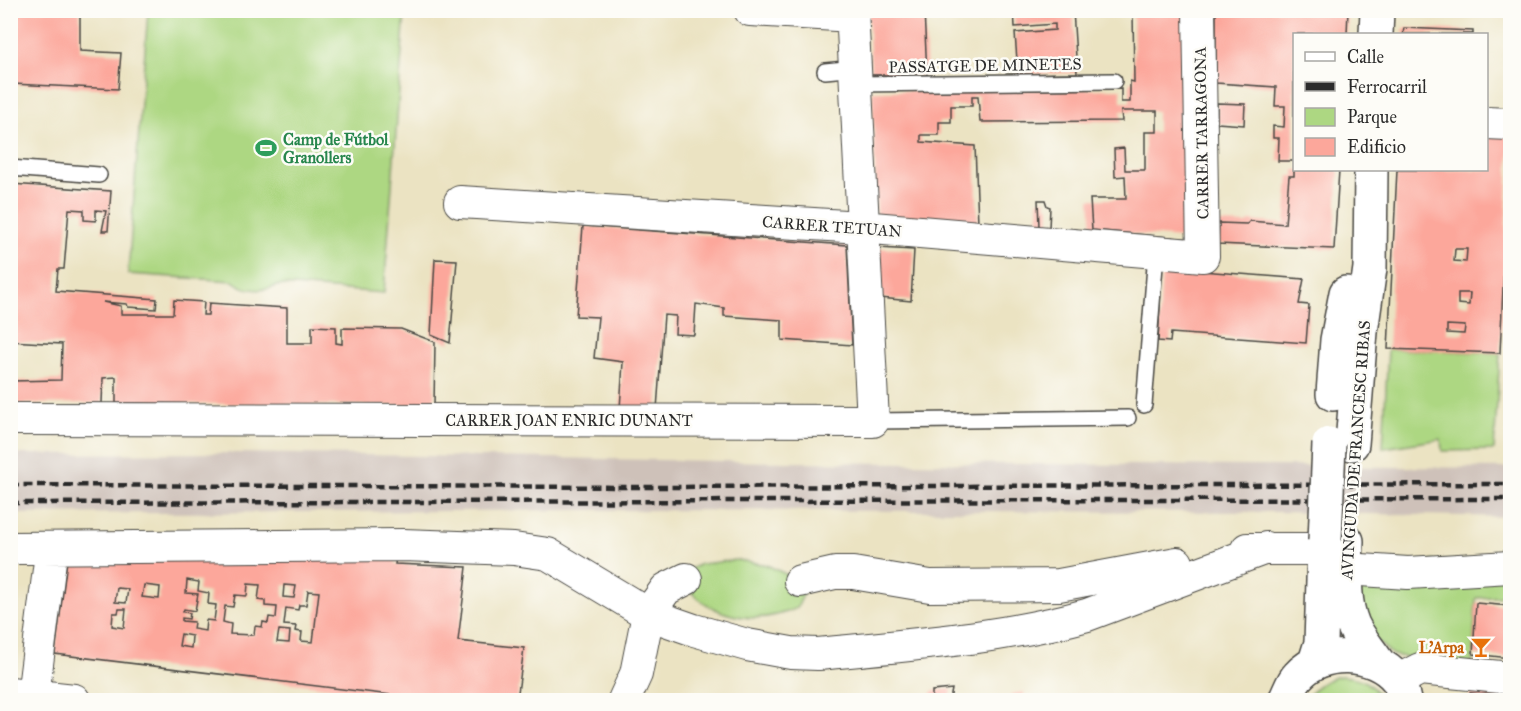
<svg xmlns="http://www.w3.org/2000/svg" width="1521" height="711" viewBox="0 0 1521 711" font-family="'IM FELL Great Primer',serif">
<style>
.industrial{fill:#cec1b9}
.green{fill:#add782;stroke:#6c8156;stroke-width:1.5}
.building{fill:#fca79b;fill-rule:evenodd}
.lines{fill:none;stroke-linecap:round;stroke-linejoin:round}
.lane-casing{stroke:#484742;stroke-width:18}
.street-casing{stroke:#484742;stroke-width:34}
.secondary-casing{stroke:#484742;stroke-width:36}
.lane{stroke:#fff;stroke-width:15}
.street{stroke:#fff;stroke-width:32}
.secondary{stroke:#fff;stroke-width:33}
.rail{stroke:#2b2b2b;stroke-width:4.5;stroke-dasharray:9 4.5;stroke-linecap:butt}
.secondary-bridge-casing{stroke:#484742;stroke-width:36;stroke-linecap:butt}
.secondary-bridge{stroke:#fff;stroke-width:33}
.labels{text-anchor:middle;stroke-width:5;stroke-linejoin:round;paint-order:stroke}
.street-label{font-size:16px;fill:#2b2b2b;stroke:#fdfcf7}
.leisure-label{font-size:16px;font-weight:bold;fill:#27864d;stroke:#fdfcf7;text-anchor:start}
.food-label{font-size:16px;font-weight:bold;fill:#c56008;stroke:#fdfcf7;text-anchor:end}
</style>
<rect width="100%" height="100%" fill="#fdfcf7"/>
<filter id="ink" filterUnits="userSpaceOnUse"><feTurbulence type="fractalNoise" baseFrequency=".0167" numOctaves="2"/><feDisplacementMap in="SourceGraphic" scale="12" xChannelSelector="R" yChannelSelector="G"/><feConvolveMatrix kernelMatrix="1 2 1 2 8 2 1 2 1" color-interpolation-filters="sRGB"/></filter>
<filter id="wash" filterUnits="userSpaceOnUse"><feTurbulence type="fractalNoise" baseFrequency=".008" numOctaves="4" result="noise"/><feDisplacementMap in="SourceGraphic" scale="24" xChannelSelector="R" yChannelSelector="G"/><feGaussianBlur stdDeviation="1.35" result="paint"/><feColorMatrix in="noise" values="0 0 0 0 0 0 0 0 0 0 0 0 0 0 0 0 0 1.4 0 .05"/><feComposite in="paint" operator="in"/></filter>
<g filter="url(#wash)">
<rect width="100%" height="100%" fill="#ebe3c2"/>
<path class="industrial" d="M242,453L787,462L1510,468V517L1277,512L591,510L11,514L10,454Z"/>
<path class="green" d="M148,11H405L384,293L280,285C264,291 247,293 233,281L128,274Z
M1388,349L1500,353L1494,450L1442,451L1441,439L1383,448Z
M737,560L767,565L800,581L804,593L797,608C759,625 718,620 688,589L685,571L701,564Z
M1510,560V596L1476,598L1472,668L1393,655L1372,637L1358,609L1356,562Z
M1341,676C1361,677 1372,683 1382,700H1306C1314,686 1325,679 1341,676Z"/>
<g id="blocks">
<path class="building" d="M13,10H80V51L121,53L118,89L12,84Z
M868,10H924L927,75H871Z
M1014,10H1073L1077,73L1018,74L1015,33L1055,30V24L1015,27Z
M1133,10H1188L1191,239L1092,230L1090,199H1126L1125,176L1115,177L1114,149L1124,148L1125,170H1145V132H1157V111H1121L1122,121L980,122L978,96H972V106H951V122H939V135H921V142L975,146L978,223L877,215L872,91L1121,89V102H1130V81L1134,82Z
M1216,10H1348L1347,34H1294V161H1278L1279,138H1273V126L1284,127L1285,106H1275L1276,87L1216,83Z
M1404,28L1473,31V34H1403Z
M1217,103L1245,104L1244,125L1217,123Z
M1486,134L1510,135L1500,353L1388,349L1397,170H1486ZM1455,249H1467L1466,262L1454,261ZM1458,293H1470L1469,305L1458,304ZM1447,325L1465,326L1464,334L1447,333Z
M1294,170H1339L1334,249L1218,244L1219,223L1247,224L1250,221L1285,224L1289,176H1294Z
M11,184L111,191L108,231H102L106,211L96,210V221L84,220V210L69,209L64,269H58L56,291L157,299L156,309L128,307L127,304L103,302L121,306V314H173L174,300L204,302L203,315H208L209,303L287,308V343H312V326L336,327V343L342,344V328L401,329L435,342L434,406L116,403V377L103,378L102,403L10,404V381L61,380L62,344L10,341Z
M1038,200H1045L1047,206L1050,207L1049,228L1039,227Z
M583,226L847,245L852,345L782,340V320L724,316V308L696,304L694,335L675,334L676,316L664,315L657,409H620L623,362L594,358L598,317L576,316Z
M878,248L914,250L911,301L880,298Z
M435,259L457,260L450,343L431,335Z
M1162,268L1304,279L1299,304L1309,305L1306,343L1171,333L1170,342L1158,341Z
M397,551L395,564L467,567L458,641L524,648L517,700H432L55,654L68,553ZM187,580L199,582L198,591L209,593L208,604L216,605L214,621L206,620L205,631L193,629L194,622L182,621V618L189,619L190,613L183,612L184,609L195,611L198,594L186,593ZM248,584L260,585L258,600L265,601V606L277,607L276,618L269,617L268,623L263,622L262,627L255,626L254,635L230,634L231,624L223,622L225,606L233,607L235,595L247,596ZM144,585L160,587L159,599L142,597ZM284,585L296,586L294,598L283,597ZM117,588L128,589L126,603L115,602ZM308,591L319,592L313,642L301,641L302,632L295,631L296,626L284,625L286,608L298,610L299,605H306ZM119,609H126L124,628L112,626L113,613H118ZM279,630L290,631L289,643L277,642ZM181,634L192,636L191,648L179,646Z
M1476,603L1510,606V658L1473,654Z
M952,689L950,700H932V691Z
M1024,692V700H1010L1011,694Z
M1470,693L1510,697V700H1469Z"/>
</g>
</g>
<g filter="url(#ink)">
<use href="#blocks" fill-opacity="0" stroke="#484742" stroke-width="1.5"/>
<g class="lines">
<defs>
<path id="lane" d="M825,71L856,68
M857,84L1114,81
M10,168L99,175
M1144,405L1156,253
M873,421L1128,418"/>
<path id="street" d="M750,10L853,16
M1486,123L1510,124
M460,202L861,227L1203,256L1199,10
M10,419L873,421L852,10
M10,548L403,545L514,549L548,554L648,614L694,630L747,645L791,653L818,654C907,645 1000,639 1087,615L1266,548
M1247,549H1312
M1361,570L1408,573L1510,567
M800,581L835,573H853L930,586L1059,585L1177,563
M1399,680L1420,669L1510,678
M10,693L74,700
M33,696L50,561
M624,700L636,674L648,614L666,589L686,579"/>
<path id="secondary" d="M1376,34L1377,10
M1333,394L1337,340L1346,293
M1352,444L1361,332L1370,268L1371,170
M1347,541C1346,569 1342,599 1353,625C1359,638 1369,649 1377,661
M1315,662L1321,643L1324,549
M1285,700C1289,693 1292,682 1298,676C1323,648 1374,651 1397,679C1402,684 1402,694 1404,700"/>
</defs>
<use href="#lane" class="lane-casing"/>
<use href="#street" class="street-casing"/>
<use href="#secondary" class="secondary-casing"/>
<use href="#lane" class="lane"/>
<use href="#street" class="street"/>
<use href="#secondary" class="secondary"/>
<path class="rail" d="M10,485L653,487L1510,484
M10,503L1510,499"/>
<defs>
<path id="secondary-bridge" d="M1325,541L1329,444"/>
</defs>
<use href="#secondary-bridge" class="secondary-bridge-casing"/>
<use href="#secondary-bridge" class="secondary-bridge"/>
</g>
</g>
<defs>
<symbol id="stadium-bare" viewBox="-9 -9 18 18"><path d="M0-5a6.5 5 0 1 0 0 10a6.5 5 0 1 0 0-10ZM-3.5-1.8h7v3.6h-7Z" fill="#2e9e5b" stroke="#fdfcf7" stroke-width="2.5" paint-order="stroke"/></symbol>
<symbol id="bar-bare" viewBox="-9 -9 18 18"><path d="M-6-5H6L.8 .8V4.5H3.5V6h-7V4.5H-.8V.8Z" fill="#e8710a" stroke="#fdfcf7" stroke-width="2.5" paint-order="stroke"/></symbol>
</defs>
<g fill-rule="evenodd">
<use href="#stadium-bare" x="251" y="133" width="30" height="30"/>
<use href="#bar-bare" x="1466" y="632" width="30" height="30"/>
</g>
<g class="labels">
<g class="street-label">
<text transform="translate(985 65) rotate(-1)" y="6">PASSATGE DE MINETES</text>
<text transform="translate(1201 133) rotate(-91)" y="6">CARRER TARRAGONA</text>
<text transform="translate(832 226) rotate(4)" y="6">CARRER TETUAN</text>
<text x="569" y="426">CARRER JOAN ENRIC DUNANT</text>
<text transform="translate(1355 450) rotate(-86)" y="6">AVINGUDA DE FRANCESC RIBAS</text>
</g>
<g class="leisure-label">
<text x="283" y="145">Camp de Fútbol<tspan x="283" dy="18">Granollers</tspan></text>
</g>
<g class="food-label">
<text x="1464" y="653">L'Arpa</text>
</g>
</g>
<rect width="1521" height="711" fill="none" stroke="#fdfcf7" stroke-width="36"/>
<rect x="1293" y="33" width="195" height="138" fill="#fdfcf7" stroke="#a9a8a5" stroke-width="1.5"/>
<rect x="1305" y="52" width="30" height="9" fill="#ffffff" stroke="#a9a8a5" stroke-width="1.5"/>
<text x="1347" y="63" font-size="18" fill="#2b2b2b">Calle</text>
<rect x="1305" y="82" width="30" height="9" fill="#2b2b2b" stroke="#a9a8a5" stroke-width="1.5"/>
<text x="1347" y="93" font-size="18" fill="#2b2b2b">Ferrocarril</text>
<rect x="1305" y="108" width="30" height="18" fill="#add782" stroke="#a9a8a5" stroke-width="1.5"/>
<text x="1347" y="123" font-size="18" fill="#2b2b2b">Parque</text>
<rect x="1305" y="138" width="30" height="18" fill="#fca79b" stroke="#a9a8a5" stroke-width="1.5"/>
<text x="1347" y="153" font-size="18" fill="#2b2b2b">Edificio</text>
</svg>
